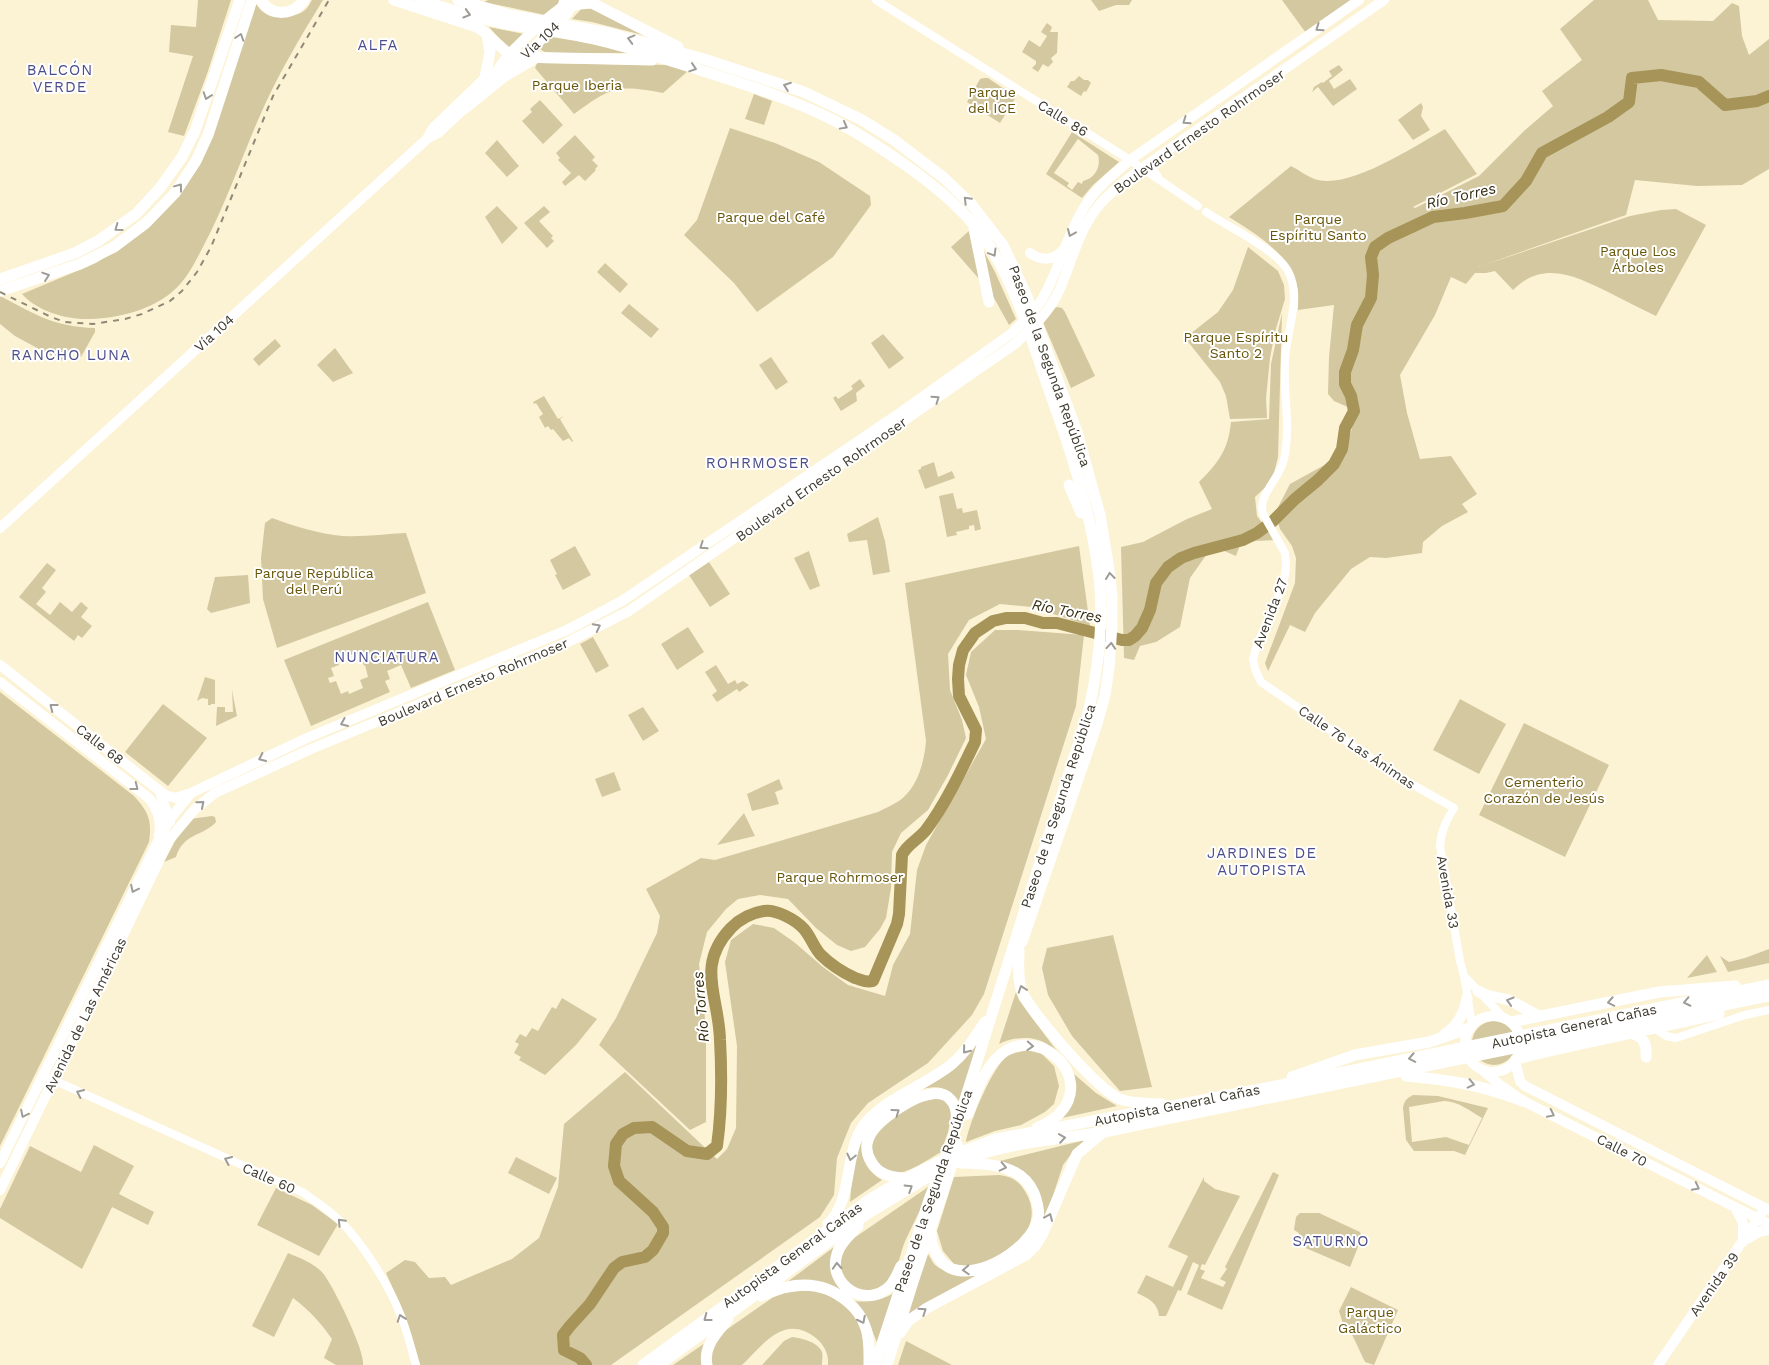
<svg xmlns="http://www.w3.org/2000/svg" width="1769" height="1365" viewBox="0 0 1769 1365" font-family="'Work Sans',sans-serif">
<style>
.green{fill:#d4c8a0;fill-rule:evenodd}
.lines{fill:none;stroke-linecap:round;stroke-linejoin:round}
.river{stroke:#a69458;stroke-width:12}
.minor{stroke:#fff;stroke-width:8}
.major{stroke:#fff;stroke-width:10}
.highway{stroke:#fff;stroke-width:11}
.rail{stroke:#908976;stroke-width:2;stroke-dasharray:6 6;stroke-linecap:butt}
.oneway{stroke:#9e9c96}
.labels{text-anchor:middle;stroke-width:4;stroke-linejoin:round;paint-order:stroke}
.street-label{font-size:14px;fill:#3e3a2e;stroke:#fff}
.park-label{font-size:14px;fill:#675508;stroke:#fff}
.neighbourhood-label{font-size:15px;letter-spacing:1px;fill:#4c4e8c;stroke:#fff}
.water-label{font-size:15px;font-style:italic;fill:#342c0f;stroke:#fff}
</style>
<rect width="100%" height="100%" fill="#fcf3d5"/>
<path class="green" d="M198,0H231L207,74L184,136L168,132L193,56L169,52L171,25L196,27Z
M312,0H323C299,39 276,78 258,120C240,162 225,205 204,245C195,262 187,280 172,292C151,310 118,318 91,319C68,320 38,312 22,294L96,263L130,241L188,178L255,2C263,16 273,19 289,16C294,15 301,14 305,10C308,8 310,3 312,0Z
M488,0H562L545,15L484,2Z
M1091,0H1132L1129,5H1116L1099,11Z
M1282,0H1352L1306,33Z
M1594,0H1648L1658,20L1713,21L1732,3L1739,6L1742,36L1749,55L1769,39V169L1742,185L1697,186L1635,180L1626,215L1478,267L1630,216L1661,210L1676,209L1706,225L1656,316C1640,308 1625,301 1610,293C1577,277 1544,259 1513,290L1495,271L1486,273H1475L1466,284L1451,277L1435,315L1400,375L1407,413L1420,459L1451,456L1477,494L1462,504L1468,512L1442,526L1423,542L1422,553L1386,558L1370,557L1351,569L1315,613L1305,632L1290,625L1268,671L1265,663L1295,583L1296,558L1292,546L1280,529L1275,513L1290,484L1328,463L1346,450L1354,421L1350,408L1334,401L1328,394L1329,357L1334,305L1298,310C1298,302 1299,293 1297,286C1291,254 1254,233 1229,217L1291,166C1299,170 1309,178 1318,180C1352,188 1415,146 1445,129L1477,174L1413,207L1415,208L1479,176L1524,131L1553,106L1542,91L1582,60L1560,29Z
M585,5L658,39L592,22L572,19Z
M1047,23L1052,27L1050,32H1058L1057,53L1051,58L1053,62L1048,67L1043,64L1038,72L1032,68L1036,64V61L1022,52L1029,40L1040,47L1047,36L1041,32Z
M489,27L524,34L508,48Z
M553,35L635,53H546L540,49V46Z
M537,63L668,65L688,71L663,93C617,84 611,87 574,114L535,68Z
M1339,65L1343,70L1329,81L1334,89L1350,79L1357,89L1333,106L1318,87L1312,92L1314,87L1322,82L1323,83L1332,76L1329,71Z
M1079,76L1084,80H1088L1091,83L1086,92L1084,91L1081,96L1067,87L1071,81H1074Z
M984,78H988L1016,97L1000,123L967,102L980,79Z
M754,94L772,101L764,125L745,119Z
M540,100L563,125L543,144L522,121L532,112L530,109Z
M1421,103L1423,107L1421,116L1430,130L1413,140L1398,120Z
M730,128L775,143L819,162L870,196L871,205L833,257L757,312L734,283L684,235L697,220Z
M1072,132L1119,162L1093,185L1082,198L1046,174ZM1078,139L1098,155C1101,166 1096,178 1083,181L1082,184L1078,182L1072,190L1067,186L1069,183L1054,173Z
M575,135L595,157L592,160L598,166L595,169L596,170L585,181L579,175L565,186L562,182L571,173L558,160L560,158L556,153Z
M497,140L519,166L507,177L485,153Z
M497,206L518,228L502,244L485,217Z
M544,206L550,212L539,221L553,236L551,238L554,241L547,248L524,223Z
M969,231L980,280L951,247Z
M979,242L995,272L1016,319L1009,325L989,289Z
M1248,247L1278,271L1284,285L1285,299L1275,332L1270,358L1266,398L1267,418L1230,419L1226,396L1220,382L1185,338L1218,312L1233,290Z
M605,263L628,284L620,293L597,272Z
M0,296C35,314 54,327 95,328V332L81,357L71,349L61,361L15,336L0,324Z
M629,304L659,329L651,338L621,313Z
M1057,307L1062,308L1065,312L1095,376L1071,388L1043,322L1054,308Z
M1282,313L1278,457L1272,481L1255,497L1257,516L1275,540L1255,541L1240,545L1236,556L1222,550L1207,554L1190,578L1180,627L1156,642L1140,646L1134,660L1124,658L1121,547L1143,542L1187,519L1212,509L1199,482C1218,463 1228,451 1231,422L1269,419L1271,364Z
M883,334L904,358L889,369L871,343Z
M275,339L281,346L259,366L253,359Z
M335,348L353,373L333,382L317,365Z
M771,357L788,382L776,390L759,365Z
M860,379L865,386L856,393L857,401L841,411L833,398L836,396L838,399L853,389L851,386Z
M544,396L558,419L564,416L560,419L573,441L572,442L569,438L563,441L553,429L551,430L548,426L545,428L539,417L543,414L536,403L534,404L533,402Z
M934,462L938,477L952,471L955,478L925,489L918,470L921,469V467Z
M953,493L957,509L962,508L963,513L977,510L981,529L975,531L974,525L969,526V529L956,532L957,535L947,537L939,496Z
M878,517L885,541L890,572L873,575L867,540L849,542L847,534Z
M272,518C294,526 319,534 343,536C364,537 385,534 406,533L426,593L277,648L263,599L261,558L265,523Z
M575,546L591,575L563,590L555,575L557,574L550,560Z
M1079,546L1090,626L1032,607L1000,604L969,620L948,654L950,690L962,720L966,738L948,775L928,810L901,833L892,852L891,888L886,918L880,929L865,947L851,951L837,945L816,928L788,899L760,895L738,899L726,909L707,932L699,964L706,1028V1122L690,1130L599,1045L616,1018L657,933L660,916L646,889L701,858L715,860L878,812C884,809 892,805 899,801C918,787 924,763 926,741L905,583Z
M809,551L820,586L810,590L794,558Z
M709,562L730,594L710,607L689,575Z
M47,563L56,570L42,588L46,592L36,604L50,615L60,602L72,612L81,602L88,608L81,617L92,626L82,638L78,635L74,641L19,597Z
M248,575L250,603L211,613L207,609L215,577Z
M428,602L455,670L411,688L401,665L387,671L390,679L385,681L390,692L311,726L284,660ZM349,653L350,655L357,653L360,661L362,660L364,666L365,665L368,677L360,680L363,688L349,694L348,691L341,694L336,681L330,683L328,678L334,676L331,668L339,665L337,660Z
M688,627L704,652L677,670L661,644Z
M995,630H1018L1084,635L1076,706L984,994L972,1015L928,1063L868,1103L851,1123L837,1158L834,1195L820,1217L611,1365H420L405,1315L386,1273L405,1260L415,1262L429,1278L445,1277L451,1285L512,1259L539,1238L558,1187L564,1124L625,1072L717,1159L727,1149L736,1128L737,1046L725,962L731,940L753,924L774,928L794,942L823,967L848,985L885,996L893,965L910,934L917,870L926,845L986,739L979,707L966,675L971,652Z
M593,637L609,666L596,673L580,644Z
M716,665L728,684L735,680L737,684L743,681L749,685L739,692L737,689L717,702L712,695L717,691L705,672Z
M205,677L215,680V704H211V705H208V699L202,698L197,701Z
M232,690L237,716L216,726L217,707H225V712H233Z
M0,692L134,796C149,812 152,821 149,842L0,1146Z
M1460,699L1506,724L1479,774L1433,750Z
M163,704L207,738L168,786L125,752Z
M643,707L659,731L643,741L628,715Z
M1524,723L1609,765L1565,857L1479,815Z
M614,772L621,790L602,797L595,779Z
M779,779L783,789L775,792L779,804L752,811L747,794Z
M744,813L755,836L717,845Z
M212,816L215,817L216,822C204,836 183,833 176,857L164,862L182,828L190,819Z
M1113,935L1152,1087L1120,1091L1072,1036L1048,995L1042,968L1047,948Z
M1769,949V963L1728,972L1720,956L1729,962L1745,958Z
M1707,955L1717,972L1687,978Z
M1016,992L1019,1000L1062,1058C1057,1054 1052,1048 1047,1044C1033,1035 1013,1037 999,1044Z
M562,998L597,1019L576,1045L545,1075L519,1060L521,1057L514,1053L519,1044L515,1042L520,1034L526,1037L532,1028L538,1031L552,1007L556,1009Z
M1472 1043a22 22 0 1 1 44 0a22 22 0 1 1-44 0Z
M981,1035L958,1104C947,1087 942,1085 922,1089Z
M1024,1051H1031L1042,1054L1054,1066L1059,1086L1054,1104L1045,1112L1021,1125L995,1131L966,1142C969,1124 993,1064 1009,1055C1013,1053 1019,1052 1024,1051Z
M1074,1074L1096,1093L1117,1106L1062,1118C1073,1105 1077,1091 1074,1074Z
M1413,1095L1438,1096L1488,1108L1465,1155L1454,1151H1414L1406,1140L1403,1108C1404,1101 1407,1098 1413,1095ZM1444,1101C1458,1101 1470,1111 1482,1118L1469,1145L1446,1137L1412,1142L1409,1107Z
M944,1097L952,1112L948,1132L941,1152C927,1160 909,1173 893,1174L874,1161L871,1143L878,1129L915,1103Z
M862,1138C859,1156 866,1171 882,1180L850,1202L853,1167Z
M1089,1139L1075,1149L1063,1165L1044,1223L1035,1242L906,1319L928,1246V1254L934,1264L939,1268L959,1276L971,1275L1012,1256L1041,1215L1018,1173L972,1168Z
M94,1145L134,1166L119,1194L154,1212L148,1225L112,1207L82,1269L0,1218V1209L30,1146L81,1172Z
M516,1157L557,1178L549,1194L508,1173Z
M1273,1172L1279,1175L1222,1310L1187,1294L1199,1265L1193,1262L1181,1291L1178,1290L1166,1316H1159C1158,1303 1148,1298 1137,1293L1146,1275L1173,1287L1188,1256L1168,1247L1204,1177V1181L1215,1189L1240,1196L1205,1265L1202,1264L1200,1269L1205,1271L1201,1278L1223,1287L1226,1282L1220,1279L1227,1269L1225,1267Z
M999,1175C1013,1177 1019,1181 1026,1193C1047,1229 1006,1260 974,1266C968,1267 960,1265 954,1264L943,1251L937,1231L954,1177Z
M931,1185C924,1203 915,1220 907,1237C900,1251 899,1269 889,1280C862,1309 826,1276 844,1245Z
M276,1188L312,1205L338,1224L319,1256L257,1225Z
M1300,1213H1319L1360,1232L1362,1237L1350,1267L1294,1243L1299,1233L1294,1230L1296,1217Z
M838,1244L834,1278L843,1294L786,1283Z
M288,1253C300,1258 313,1263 322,1272C332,1283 366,1352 363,1365H336L324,1358L332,1339C321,1323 309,1310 293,1298L274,1337L252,1326Z
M1351,1287L1398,1310L1374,1365L1365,1362L1348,1326L1343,1324L1339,1311Z
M814,1290C836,1296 859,1313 864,1337C866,1345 865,1356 865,1365H828C829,1354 824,1345 816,1338C784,1313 763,1345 742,1365H711V1348L719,1335L772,1298L785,1292Z
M896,1292L878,1345L869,1323L853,1301C870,1303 882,1300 896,1292Z
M792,1337C801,1338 818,1342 822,1352C823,1355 822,1361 822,1365H762L784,1341Z
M906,1341L952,1365H898Z
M705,1343L704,1365H673Z"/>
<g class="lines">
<path class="river" d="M586,1365L580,1358L564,1350L563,1335L570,1326L590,1304L614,1268L622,1262L645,1257L653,1250L663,1233V1227L653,1212L619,1181L614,1166L616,1144L623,1134L634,1128L652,1127L687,1151L707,1154L717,1146C722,1110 722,1076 720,1040C719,996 695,966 731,928C740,919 751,913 764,911C776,909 796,920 804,929C811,937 814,948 821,955C831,965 842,972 855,978C862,980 866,983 873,981L897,924L899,914L902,855C907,844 918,840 926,830C945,805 961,771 975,742L976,730L959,696L958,679L959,665L963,650L975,633L993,621L1006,618H1025L1043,623H1057L1122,640H1129L1135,636L1142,628L1150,610L1156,583L1168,567L1181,558L1194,553L1243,540L1257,533L1273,521L1295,499L1318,480L1334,464L1342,449L1345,428L1354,411L1351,396L1345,384V372L1353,350L1357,325L1371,298L1373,275L1371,257L1375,247L1388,238L1433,217L1465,213L1503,206L1526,181L1542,153L1608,117L1629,102L1632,78L1661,75L1699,82L1725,105L1757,101L1769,96"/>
<path class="minor" d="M876,0L1130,160L1198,206
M1206,212C1228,227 1275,248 1288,271C1301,295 1289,325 1286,350C1281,386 1292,423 1284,459C1280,479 1257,495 1263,514L1285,553L1286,564L1285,575L1280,592L1258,642L1253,659L1255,669L1261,682L1394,774L1454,808C1446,821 1441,831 1440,846L1460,961C1467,982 1468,1004 1472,1025
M1466,978L1504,1018
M1656,1029L1666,1036L1676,1038L1745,1015L1769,1010
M49,1078L304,1193C316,1202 329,1210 340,1221C362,1242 389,1285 400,1314C407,1330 411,1348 416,1365"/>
<path class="major" d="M486,88C493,80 497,70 503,62C514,48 554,9 570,3
M428,137L433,128L485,78L515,62L533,48L566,15L575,1
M1153,161L1151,168L1157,177
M1030,253C1041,261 1054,261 1063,250
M0,528L428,138L438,133L468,105
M0,665L165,795L176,798L188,794
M0,682L150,799C158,810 162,821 159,835
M160,792L170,822
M1465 1044a28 28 0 1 1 56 0a28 28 0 1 1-56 0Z
M1515,1061L1520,1081L1525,1086L1769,1210
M1481,1069L1499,1084L1523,1101L1769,1224
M0,1163L156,845L170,819L191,793L307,738L567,630L622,601L894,417L1012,333C1023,322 1035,311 1043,298C1060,268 1067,233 1087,203C1098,186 1115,173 1130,160L1359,0
M0,1190L169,840L195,809L215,793L311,749L564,644L629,611L1015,344C1032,328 1049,313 1059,291C1071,264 1078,232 1097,208C1109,192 1126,181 1142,168L1384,0
M1735,1207L1743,1223V1242
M1747,1239L1759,1232L1769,1230
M1658,1365L1761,1214"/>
<path class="highway" d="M261,0C271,17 293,16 304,0
M394,0L477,27L483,31L510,55L517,57L652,60
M420,0C449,9 478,19 507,24C539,30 571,33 602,41C635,49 667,60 700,70C743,84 786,97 827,117C854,130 879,147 904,164C938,188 970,214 992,250C1021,298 1036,355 1055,407C1075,462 1092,519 1099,577C1104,623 1098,672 1087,717L1025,909L951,1144L930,1197L875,1365
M458,0L510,15L609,33L704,59L804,92L862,120L894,140L944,178L972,205L1003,245L1026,294L1077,432L1100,515L1110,576L1112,598V625L1109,668L1105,695L1096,727L1022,942
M563,6L565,0
M572,6L579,4L592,3L678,47
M485,78L490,52L487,34
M464,109L505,76L534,59
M974,229L989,302
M0,279L75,253L98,241L136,214L160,188L182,157L195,131L240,0
M0,291L80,264L114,247L146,223L175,193L196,161L208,135L252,0
M1069,485L1081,513
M1019,950C1019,963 1017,979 1022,992C1032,1014 1098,1090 1120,1099C1132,1104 1148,1103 1162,1104
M1478,991L1486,995L1509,1000L1539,1016
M1511,1022L1659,992L1735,986
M1631,1033C1644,1037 1647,1044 1646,1057
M1444,1035C1458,1026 1464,1014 1467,998
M1516,1059C1583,1042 1651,1030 1719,1014
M1406,1076C1451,1080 1481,1085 1523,1101
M1292,1077L1355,1055L1429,1042L1470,1028
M968,1114C975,1096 982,1074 996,1059C1033,1019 1096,1074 1060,1113C1054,1120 1045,1124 1037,1128
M903,1178C889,1177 878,1174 871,1161C865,1152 866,1141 872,1132C882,1116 933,1080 950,1099C955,1104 957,1112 956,1120
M828,1224C854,1198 843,1155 864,1125C882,1100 928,1084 952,1064C966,1052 975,1037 985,1022
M858,1226C851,1234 840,1243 837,1254C827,1285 866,1310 890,1286C895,1280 898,1273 901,1266
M931,1233C931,1244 934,1252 941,1261C966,1290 1031,1250 1038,1219C1040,1210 1037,1201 1034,1193C1021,1164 989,1164 961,1163
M761,1296C791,1282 822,1279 848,1302C855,1308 862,1317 865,1326C870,1338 869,1353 869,1365
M900,1333L908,1321L927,1308L1026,1255L1035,1246L1042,1235L1077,1154L1102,1133
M643,1365L869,1200C909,1175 951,1155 996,1139L1251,1091L1769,985
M659,1365L867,1214L923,1180L954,1163L994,1150L1027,1143L1104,1132L1166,1119L1769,996
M707,1365C703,1346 717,1333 728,1319
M887,1365L912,1285L958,1146"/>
<path class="rail" d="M0,292L51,317L65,322L93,324L125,319L142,314L170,301L182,291L197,272L211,247L273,96L329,0"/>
</g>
<defs><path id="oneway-chevron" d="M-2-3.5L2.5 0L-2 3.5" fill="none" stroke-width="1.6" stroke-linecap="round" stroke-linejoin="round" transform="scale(1.25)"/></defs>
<g class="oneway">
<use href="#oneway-chevron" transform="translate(467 14) rotate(16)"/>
<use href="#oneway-chevron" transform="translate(1319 28) rotate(145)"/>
<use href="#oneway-chevron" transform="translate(240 37) rotate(-72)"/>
<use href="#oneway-chevron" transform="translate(631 39) rotate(-165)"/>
<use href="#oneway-chevron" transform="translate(693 68) rotate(18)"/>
<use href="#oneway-chevron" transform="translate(787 86) rotate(-160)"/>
<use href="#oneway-chevron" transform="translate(207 96) rotate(109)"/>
<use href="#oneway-chevron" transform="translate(1186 121) rotate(145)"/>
<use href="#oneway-chevron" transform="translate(844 126) rotate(29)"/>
<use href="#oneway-chevron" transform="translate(179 187) rotate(-53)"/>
<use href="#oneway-chevron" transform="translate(967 200) rotate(-135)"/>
<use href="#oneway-chevron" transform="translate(118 228) rotate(144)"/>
<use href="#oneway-chevron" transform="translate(1071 233) rotate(113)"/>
<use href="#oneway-chevron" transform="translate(993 253) rotate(59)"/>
<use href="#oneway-chevron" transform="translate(46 276) rotate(-19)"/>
<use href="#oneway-chevron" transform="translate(936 399) rotate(-35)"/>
<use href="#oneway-chevron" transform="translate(703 546) rotate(146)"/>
<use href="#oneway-chevron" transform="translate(1110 576) rotate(-97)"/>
<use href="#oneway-chevron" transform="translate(597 627) rotate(-27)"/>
<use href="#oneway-chevron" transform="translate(1111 646) rotate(-86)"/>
<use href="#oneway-chevron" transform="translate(53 707) rotate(-142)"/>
<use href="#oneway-chevron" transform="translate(344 723) rotate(157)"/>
<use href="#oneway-chevron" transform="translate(262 758) rotate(155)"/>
<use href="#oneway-chevron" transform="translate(135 787) rotate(38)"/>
<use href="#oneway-chevron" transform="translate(201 804) rotate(-40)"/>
<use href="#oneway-chevron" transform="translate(134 889) rotate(116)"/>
<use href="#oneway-chevron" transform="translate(1022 989) rotate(-109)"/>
<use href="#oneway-chevron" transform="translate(1510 1001) rotate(-163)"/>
<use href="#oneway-chevron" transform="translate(1611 1002) rotate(169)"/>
<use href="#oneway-chevron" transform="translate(1687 1002) rotate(168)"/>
<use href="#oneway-chevron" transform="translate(1030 1046) rotate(3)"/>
<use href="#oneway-chevron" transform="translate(966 1050) rotate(129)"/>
<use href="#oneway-chevron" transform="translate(1412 1058) rotate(169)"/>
<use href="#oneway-chevron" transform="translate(1471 1084) rotate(13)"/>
<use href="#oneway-chevron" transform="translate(80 1093) rotate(-155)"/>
<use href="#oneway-chevron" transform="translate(896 1112) rotate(-36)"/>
<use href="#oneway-chevron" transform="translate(24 1114) rotate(116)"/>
<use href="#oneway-chevron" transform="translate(1551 1114) rotate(26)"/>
<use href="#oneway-chevron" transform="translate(1062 1138) rotate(-8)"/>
<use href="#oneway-chevron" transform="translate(851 1157) rotate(103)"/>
<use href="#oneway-chevron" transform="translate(228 1160) rotate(-156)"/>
<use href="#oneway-chevron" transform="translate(1003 1167) rotate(13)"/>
<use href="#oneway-chevron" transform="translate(1696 1187) rotate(27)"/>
<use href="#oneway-chevron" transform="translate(909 1188) rotate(-32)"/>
<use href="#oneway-chevron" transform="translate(1049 1217) rotate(-67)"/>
<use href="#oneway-chevron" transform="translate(341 1222) rotate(-134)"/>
<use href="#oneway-chevron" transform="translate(837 1266) rotate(-93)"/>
<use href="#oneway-chevron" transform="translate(966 1270) rotate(177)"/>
<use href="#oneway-chevron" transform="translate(923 1311) rotate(-34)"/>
<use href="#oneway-chevron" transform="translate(401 1318) rotate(-109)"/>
<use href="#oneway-chevron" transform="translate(707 1318) rotate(143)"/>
<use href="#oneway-chevron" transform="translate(862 1320) rotate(63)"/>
</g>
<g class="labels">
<g class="street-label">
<text transform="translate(540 40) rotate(-43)" y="5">Vía 104</text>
<text transform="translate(1063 118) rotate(32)" y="5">Calle 86</text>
<text transform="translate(1199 131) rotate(-35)" y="5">Boulevard Ernesto Rohrmoser</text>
<text transform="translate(214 333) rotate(-42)" y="5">Vía 104</text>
<text transform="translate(1050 366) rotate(70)" y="5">Paseo de la Segunda República</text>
<text transform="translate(821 479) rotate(-35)" y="5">Boulevard Ernesto Rohrmoser</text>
<text transform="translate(1270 613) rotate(-69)" y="5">Avenida 27</text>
<text transform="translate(473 682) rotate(-23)" y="5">Boulevard Ernesto Rohrmoser</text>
<text transform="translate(100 744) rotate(38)" y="5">Calle 68</text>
<text transform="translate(1357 747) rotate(34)" y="5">Calle 76 Las Ánimas</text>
<text transform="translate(1058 806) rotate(-72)" y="5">Paseo de la Segunda República</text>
<text transform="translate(1448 892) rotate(80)" y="5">Avenida 33</text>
<text transform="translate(85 1015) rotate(-64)" y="5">Avenida de Las Américas</text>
<text transform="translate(1574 1026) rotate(-12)" y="5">Autopista General Cañas</text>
<text transform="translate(1177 1105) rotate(-11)" y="5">Autopista General Cañas</text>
<text transform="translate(1622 1150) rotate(27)" y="5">Calle 70</text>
<text transform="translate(269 1178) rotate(24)" y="5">Calle 60</text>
<text transform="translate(933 1191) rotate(-71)" y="5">Paseo de la Segunda República</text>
<text transform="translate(792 1255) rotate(-36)" y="5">Autopista General Cañas</text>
<text transform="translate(1714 1284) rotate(-55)" y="5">Avenida 39</text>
</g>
<g class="park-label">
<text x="577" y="90">Parque Iberia</text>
<text x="992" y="97">Parque<tspan x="992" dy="16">del ICE</tspan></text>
<text x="771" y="222">Parque del Café</text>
<text x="1318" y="224">Parque<tspan x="1318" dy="16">Espíritu Santo</tspan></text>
<text x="1638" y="256">Parque Los<tspan x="1638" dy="16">Árboles</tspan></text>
<text x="1236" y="342">Parque Espíritu<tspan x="1236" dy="16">Santo 2</tspan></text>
<text x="314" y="578">Parque República<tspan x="314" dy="16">del Perú</tspan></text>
<text x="1544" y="787">Cementerio<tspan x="1544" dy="16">Corazón de Jesús</tspan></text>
<text x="840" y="882">Parque Rohrmoser</text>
<text x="1370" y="1317">Parque<tspan x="1370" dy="16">Galáctico</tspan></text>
</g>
<g class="neighbourhood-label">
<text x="378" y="50">ALFA</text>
<text x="60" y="75">BALCÓN<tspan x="60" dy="17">VERDE</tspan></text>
<text x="71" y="360">RANCHO LUNA</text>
<text x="758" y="468">ROHRMOSER</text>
<text x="387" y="662">NUNCIATURA</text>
<text x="1262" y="858">JARDINES DE<tspan x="1262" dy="17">AUTOPISTA</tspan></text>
<text x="1331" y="1246">SATURNO</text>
</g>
<g class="water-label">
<text transform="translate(1461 196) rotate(-13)" y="5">Río Torres</text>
<text transform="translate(1067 611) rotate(11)" y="5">Río Torres</text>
<text transform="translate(701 1007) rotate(-95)" y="5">Río Torres</text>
</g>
</g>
</svg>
